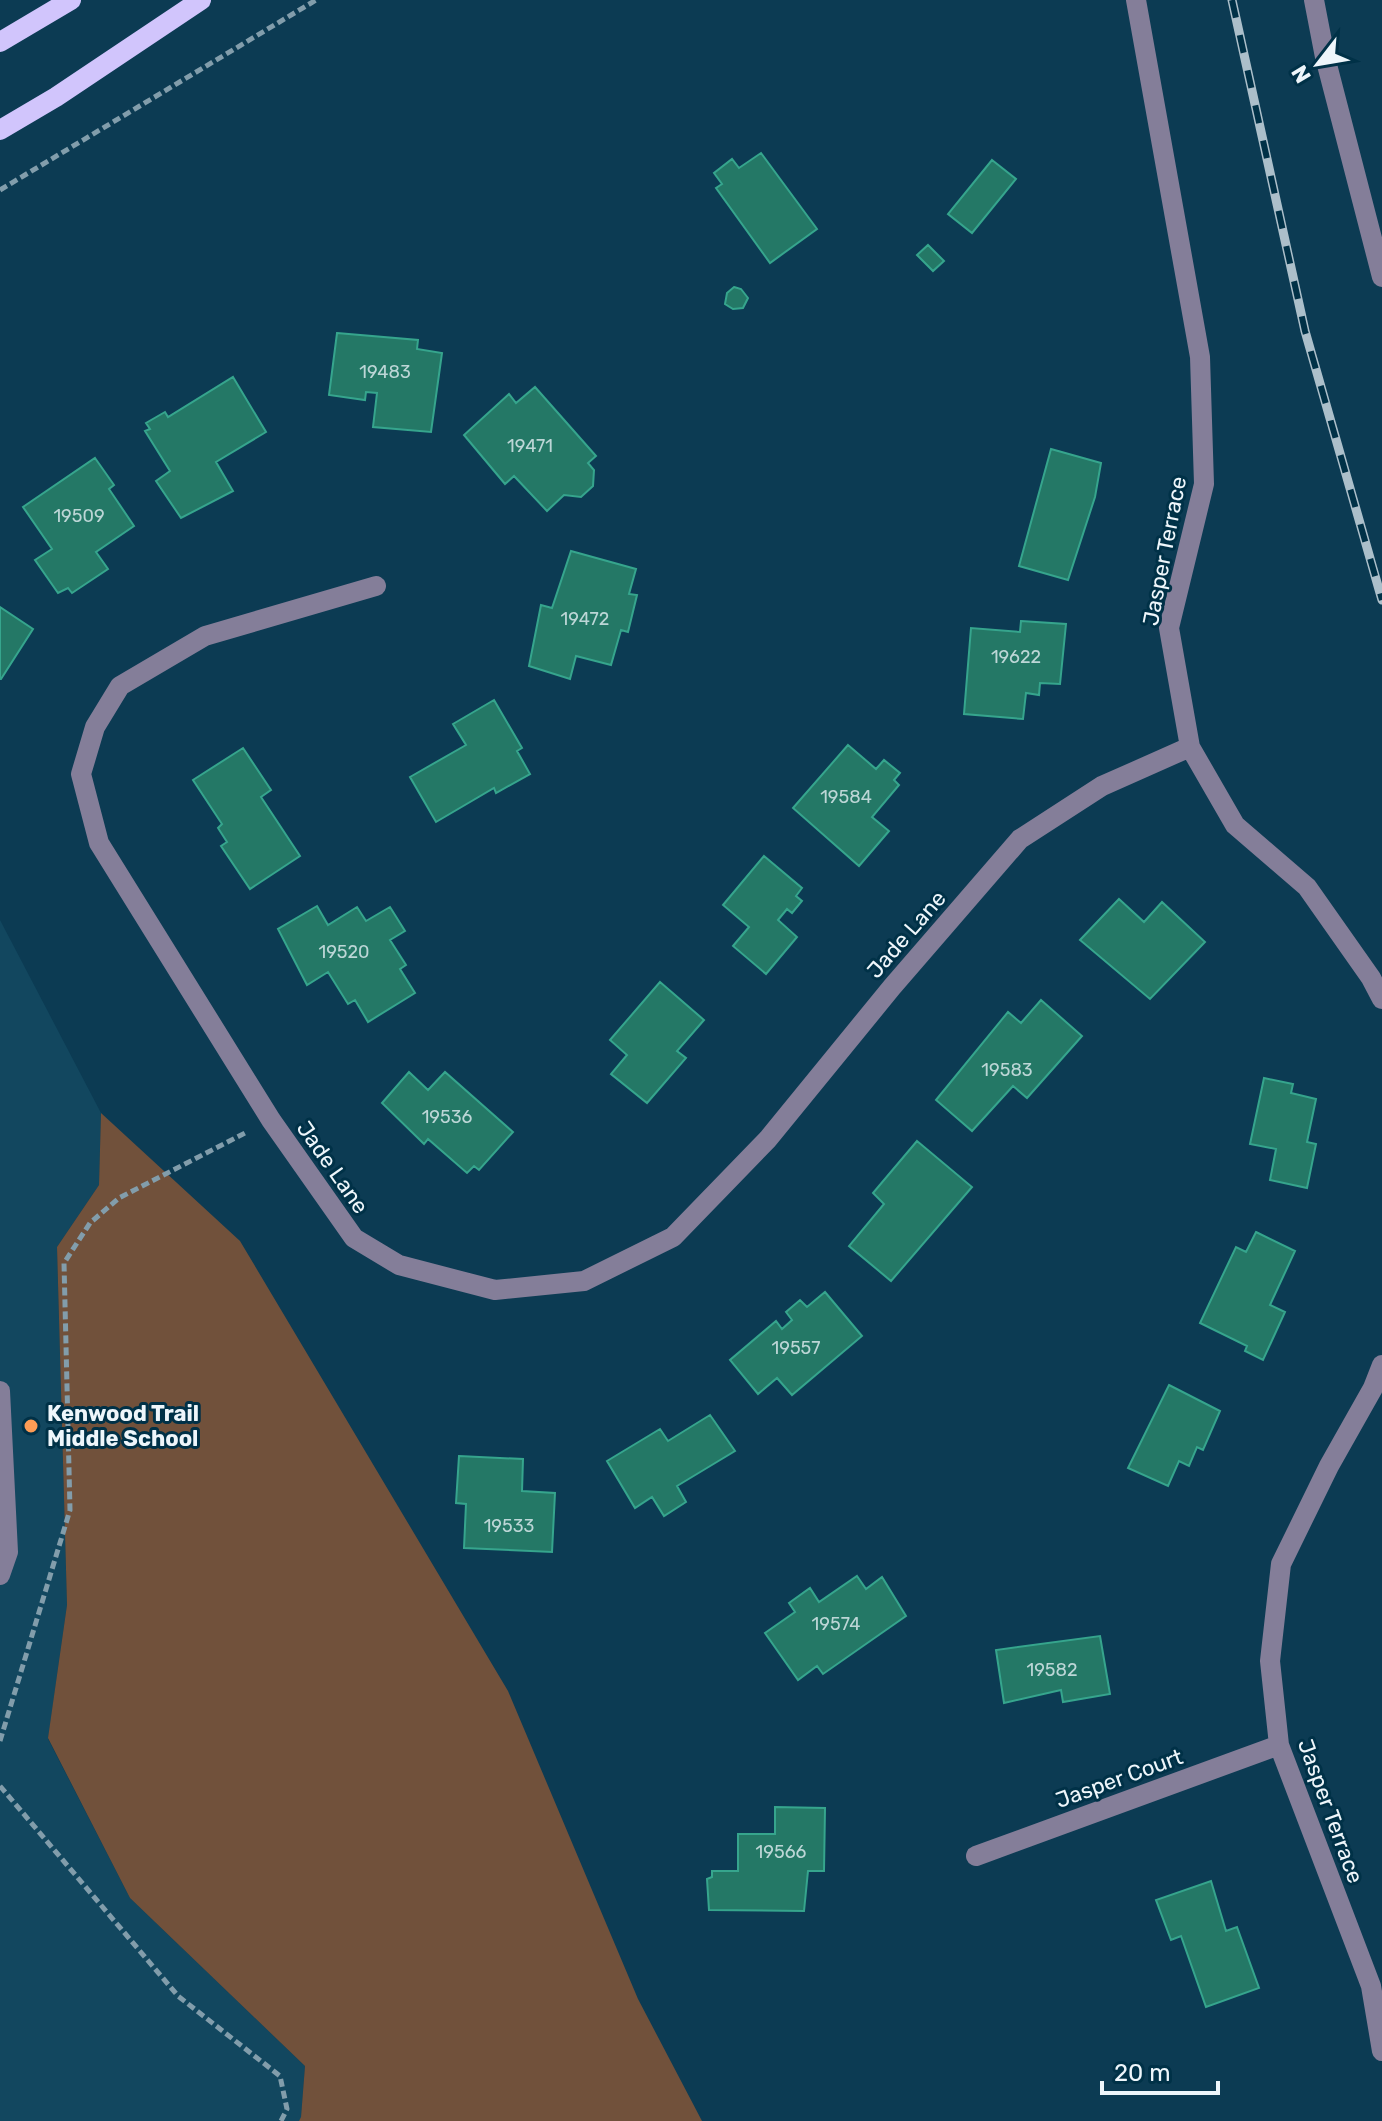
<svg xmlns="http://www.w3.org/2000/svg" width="1382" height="2121" viewBox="0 0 1382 2121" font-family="Rubik,sans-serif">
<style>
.built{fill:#12475f}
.green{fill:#71513b}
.building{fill:#247866;stroke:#36a58d;stroke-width:2}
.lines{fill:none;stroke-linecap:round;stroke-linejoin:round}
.path{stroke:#829dab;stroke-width:5;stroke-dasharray:8 4;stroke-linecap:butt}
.minor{stroke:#847e99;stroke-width:20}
.major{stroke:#d1c5fc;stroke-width:20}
.rail-casing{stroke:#acbfca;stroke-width:9}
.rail{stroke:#003147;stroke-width:6;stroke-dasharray:18;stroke-linecap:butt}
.poi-dot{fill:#fd9c55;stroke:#003147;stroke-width:3}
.labels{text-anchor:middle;stroke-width:6;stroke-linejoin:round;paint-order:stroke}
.number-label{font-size:18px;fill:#bcd6d6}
.street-label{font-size:22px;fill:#eef6fb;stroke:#003147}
.poi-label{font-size:22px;font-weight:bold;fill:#eef6fb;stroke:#003147;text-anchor:start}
</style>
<rect width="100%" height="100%" fill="#0c3b53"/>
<path class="built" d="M0,920L101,1113L99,1185L57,1247L67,1605L48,1739L130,1898L305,2066L301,2118L299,2121H0Z"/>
<path class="green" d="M101,1113L240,1241L508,1691L638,1999L702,2121H299L301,2117L305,2066L130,1898L48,1738L67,1605L57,1247L99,1185Z"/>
<path class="building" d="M761,153L817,229L770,263L716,188L722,184L714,173L732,159L739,168Z
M992,160L1016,179L972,233L948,214Z
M928,245L944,261L933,271L917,255Z
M734,287L741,289L748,298L743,308L733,309L725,304L727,293Z
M337,333L418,340L417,349L442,353L431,432L373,427L377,393L366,392L365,400L329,395Z
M233,377L266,432L216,462L233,491L181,518L156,481L170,471L145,431L150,429L146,423L165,412L168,417Z
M535,387L596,456L588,463L594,470L593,486L581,497L564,495L547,511L514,476L505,484L464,435L509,394L516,403Z
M1051,449L1101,463L1095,497L1068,580L1019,566Z
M95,458L114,485L109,489L134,526L96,552L108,569L72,593L68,588L58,593L35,560L52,549L23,507Z
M571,551L636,569L629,594L637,595L628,632L621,630L611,665L576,656L570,679L529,666L541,605L552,608Z
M0,607L33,629L1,679H0Z
M1021,621L1066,624L1060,684L1040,683L1039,695L1026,693L1023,719L964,714L971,628L1020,632Z
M494,700L522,748L517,751L530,774L496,793L494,788L436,822L410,777L466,745L453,724Z
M848,745L876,769L884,760L900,773L894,780L899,785L872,817L889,831L859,866L793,808Z
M243,748L271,790L261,797L300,856L250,889L221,846L227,842L218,828L222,824L193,780Z
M764,856L802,888L796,896L802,901L792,913L787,909L778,920L797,937L766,974L733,946L749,927L723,905Z
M1119,899L1144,922L1162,902L1205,942L1150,999L1080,940Z
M317,906L328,925L357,907L366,921L390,907L405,931L390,940L406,965L400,969L415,993L368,1022L355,1000L348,1004L328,972L307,985L278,929Z
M660,982L704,1020L677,1051L686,1058L647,1103L611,1074L627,1055L610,1040Z
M1041,1000L1082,1036L1027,1098L1013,1086L972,1131L936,1100L1008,1012L1021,1023Z
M409,1072L428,1090L445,1072L513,1132L479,1170L474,1166L467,1173L428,1139L424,1144L382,1103Z
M1264,1078L1293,1084L1291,1093L1316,1099L1307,1142L1316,1144L1307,1188L1270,1180L1276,1149L1250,1144Z
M917,1141L972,1187L891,1281L849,1246L884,1204L873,1193Z
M1256,1232L1295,1251L1270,1305L1285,1312L1263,1360L1245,1351L1247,1346L1200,1323L1236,1247L1246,1252Z
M825,1292L862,1336L792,1395L777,1378L758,1394L730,1360L776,1321L782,1329L792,1320L786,1312L800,1300L807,1307Z
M1169,1385L1220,1411L1203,1450L1197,1447L1189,1466L1179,1461L1168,1486L1128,1468Z
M710,1415L735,1451L677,1486L686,1502L664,1516L652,1497L635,1508L607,1461L660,1429L668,1441Z
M459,1456L523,1459L522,1491L555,1493L552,1552L464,1548L466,1504L456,1503Z
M857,1576L866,1589L882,1577L906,1616L823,1674L817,1666L798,1680L765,1633L795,1612L789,1603L810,1588L819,1602Z
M1100,1636L1110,1694L1063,1702L1061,1690L1004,1703L996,1650Z
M775,1807L825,1808L824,1871H808L804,1911L709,1910L707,1879L712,1877V1871H738V1834H775Z
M1211,1881L1226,1931L1237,1927L1259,1988L1206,2007L1181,1936L1171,1940L1156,1900Z"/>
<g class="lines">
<path class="path" d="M0,190L316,0
M0,1741L70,1510L64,1263L90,1223L119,1198L245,1133
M0,1786L178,1996L280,2076L287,2109L281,2121"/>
<path class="minor" d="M1136,0L1200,357L1204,484L1169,628L1190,747L1235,825L1307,887L1371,978L1382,999
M1314,0L1325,57L1382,277
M376,586L205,636L120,686L95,727L81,774L99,843L271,1120L354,1238L399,1265L495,1290L584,1281L673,1237L768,1139L892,987L1020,839L1102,786L1190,747
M1382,1365L1373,1388L1329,1466L1281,1564L1270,1661L1279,1745L1371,1986L1382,2051
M0,1391L8,1552L0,1575
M976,1856L1279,1745"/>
<path class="major" d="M0,42L71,0
M0,130L56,97L201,0"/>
<defs>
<path id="rail" d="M1232,0L1305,331L1382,600"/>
</defs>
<use href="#rail" class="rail-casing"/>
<use href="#rail" class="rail"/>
</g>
<circle class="poi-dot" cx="31" cy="1426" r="8"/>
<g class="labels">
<g class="number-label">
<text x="385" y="378">19483</text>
<text x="530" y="452">19471</text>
<text x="79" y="522">19509</text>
<text x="585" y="625">19472</text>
<text x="1016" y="663">19622</text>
<text x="846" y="803">19584</text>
<text x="344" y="958">19520</text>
<text x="1007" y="1076">19583</text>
<text x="447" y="1123">19536</text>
<text x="796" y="1354">19557</text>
<text x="509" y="1532">19533</text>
<text x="836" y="1630">19574</text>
<text x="1052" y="1676">19582</text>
<text x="781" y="1858">19566</text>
</g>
<g class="street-label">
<text transform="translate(1164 551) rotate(-79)" y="8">Jasper Terrace</text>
<text transform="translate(906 934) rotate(-49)" y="8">Jade Lane</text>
<text transform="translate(333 1167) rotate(55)" y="8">Jade Lane</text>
<text transform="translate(1119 1778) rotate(-20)" y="8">Jasper Court</text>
<text transform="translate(1331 1811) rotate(70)" y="8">Jasper Terrace</text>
</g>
<g class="poi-label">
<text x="47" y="1421">Kenwood Trail<tspan x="47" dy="25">Middle School</tspan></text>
</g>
</g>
<g transform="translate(1318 64) rotate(239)" stroke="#003147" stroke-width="6" paint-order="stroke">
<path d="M0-6L14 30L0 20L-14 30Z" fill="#eef6fb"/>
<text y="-12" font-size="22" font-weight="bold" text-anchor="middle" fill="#eef6fb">N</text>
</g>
<path d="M1102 2081v12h116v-12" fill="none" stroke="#eef6fb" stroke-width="4"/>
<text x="1114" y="2081" font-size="24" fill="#eef6fb" stroke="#003147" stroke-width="6" paint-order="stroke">20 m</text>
</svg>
